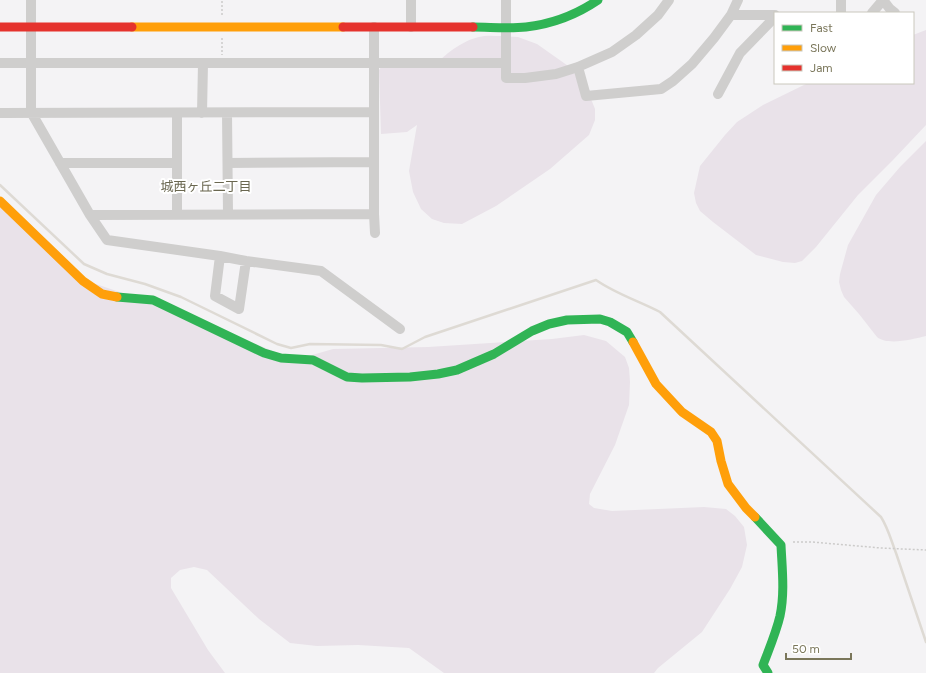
<svg xmlns="http://www.w3.org/2000/svg" width="926" height="673" viewBox="0 0 926 673" font-family="Figtree,'Noto Sans JP',sans-serif">
<style>
.green{fill:#e9e2e9}
.lines{fill:none;stroke-linecap:round;stroke-linejoin:round}
.stream{stroke:#dedad4;stroke-width:2.5}
.path{stroke:#cccbca;stroke-width:1.5;stroke-dasharray:2 2;stroke-linecap:butt}
.street{stroke:#cfcecd;stroke-width:10}
.fast{stroke:#30b455;stroke-width:9}
.slow{stroke:#ff9f0a;stroke-width:9}
.jam{stroke:#e5322d;stroke-width:9}
.labels{text-anchor:middle;stroke-width:4;stroke-linejoin:round;paint-order:stroke}
.neighbourhood-label{font-size:13px;fill:#6a6750;stroke:#fff}
</style>
<rect width="100%" height="100%" fill="#f4f3f5"/>
<path class="green" d="M926,30V125L893,160L858,195L816,247L802,261L795,263L783,262L756,255L713,222L700,211L696,203L694,193L700,166L725,135L737,122L763,105L808,83H913V35Z
M501,36L518,37L537,44L571,68L591,99L595,109V120L589,135L550,169L496,206L462,224L444,223L432,219L421,209L413,192L409,171L417,125L407,132L381,134L379,70L381,67L434,68C442,55 464,40 479,37C486,35 494,36 501,36Z
M926,141V336C913,339 888,346 877,337L859,314L844,297L841,290L839,282L840,274L848,245L876,195L900,167Z
M0,204L75,277L173,310L295,360L333,349L428,347L552,339L584,335L606,341L625,357L629,368L630,382L629,405L615,445L590,494L589,504L594,508L612,511L704,507L726,509L735,516L744,527L747,545L742,567L730,589L702,632L658,668L654,673H444L409,648L358,645L317,646L290,643L259,619L207,570L194,567L180,570L171,578V588L208,650L225,673H0Z"/>
<g class="lines">
<path class="stream" d="M0,185L84,264L107,274L145,284L181,297L277,344L291,348L310,344L381,345L402,349L425,337L596,280C616,294 639,301 660,312L881,517C888,528 891,540 896,553L926,642"/>
<path class="path" d="M222,15V0
M222,38V55
M793,542H812L881,548L926,550"/>
<path class="street" d="M31,0V112L90,215L107,240L220,256L246,261L321,271L400,329
M411,0V27
M506,0V78H525L556,74L578,67L612,52L636,35L658,15L669,0
M841,13V0
M872,13L883,0L890,9L895,13
M731,15H775
M0,63H506
M578,67L586,96L661,89L673,81L692,64L714,38L731,15L738,0
M718,94L740,53L775,17
M0,113L374,112
M177,113V214
M202,113L203,63
M227,113L228,214
M60,163H177
M228,163L374,162
M374,214L375,233
M90,215L374,214V27
M220,256L215,296L239,309L246,261"/>
<path class="fast" d="M473,27C490,27 508,29 526,27C552,24 576,15 598,0
M117,297L153,300L264,353L281,358L313,360L347,377L362,378L410,377L438,374L457,370L494,354L532,331L549,324L567,320L600,319L610,322L627,332L633,342
M755,517L781,545C782,568 785,592 780,616C776,633 769,649 763,665L768,673"/>
<path class="slow" d="M132,27H343
M0,201L83,281L102,294L117,297
M633,342L656,384L682,412L711,432L717,441L721,461L728,484L746,508L755,517"/>
<path class="jam" d="M0,27H132
M343,27H473"/>
</g>
<g class="labels">
<g class="neighbourhood-label">
<text x="206" y="191">城西ヶ丘二丁目</text>
</g>
</g>
<rect x="774" y="12" width="140" height="72" fill="#ffffff" stroke="#cac8bd"/>
<rect x="782" y="25" width="20" height="6" fill="#30b455" stroke="#cac8bd"/>
<text x="810" y="32" font-size="12" fill="#7a765a">Fast</text>
<rect x="782" y="45" width="20" height="6" fill="#ff9f0a" stroke="#cac8bd"/>
<text x="810" y="52" font-size="12" fill="#7a765a">Slow</text>
<rect x="782" y="65" width="20" height="6" fill="#e5322d" stroke="#cac8bd"/>
<text x="810" y="72" font-size="12" fill="#7a765a">Jam</text>
<path d="M786 653v6h65v-6" fill="none" stroke="#7a765a" stroke-width="2"/>
<text x="792" y="653" font-size="12" fill="#7a765a" stroke="#ffffff" stroke-width="3" paint-order="stroke">50 m</text>
</svg>
